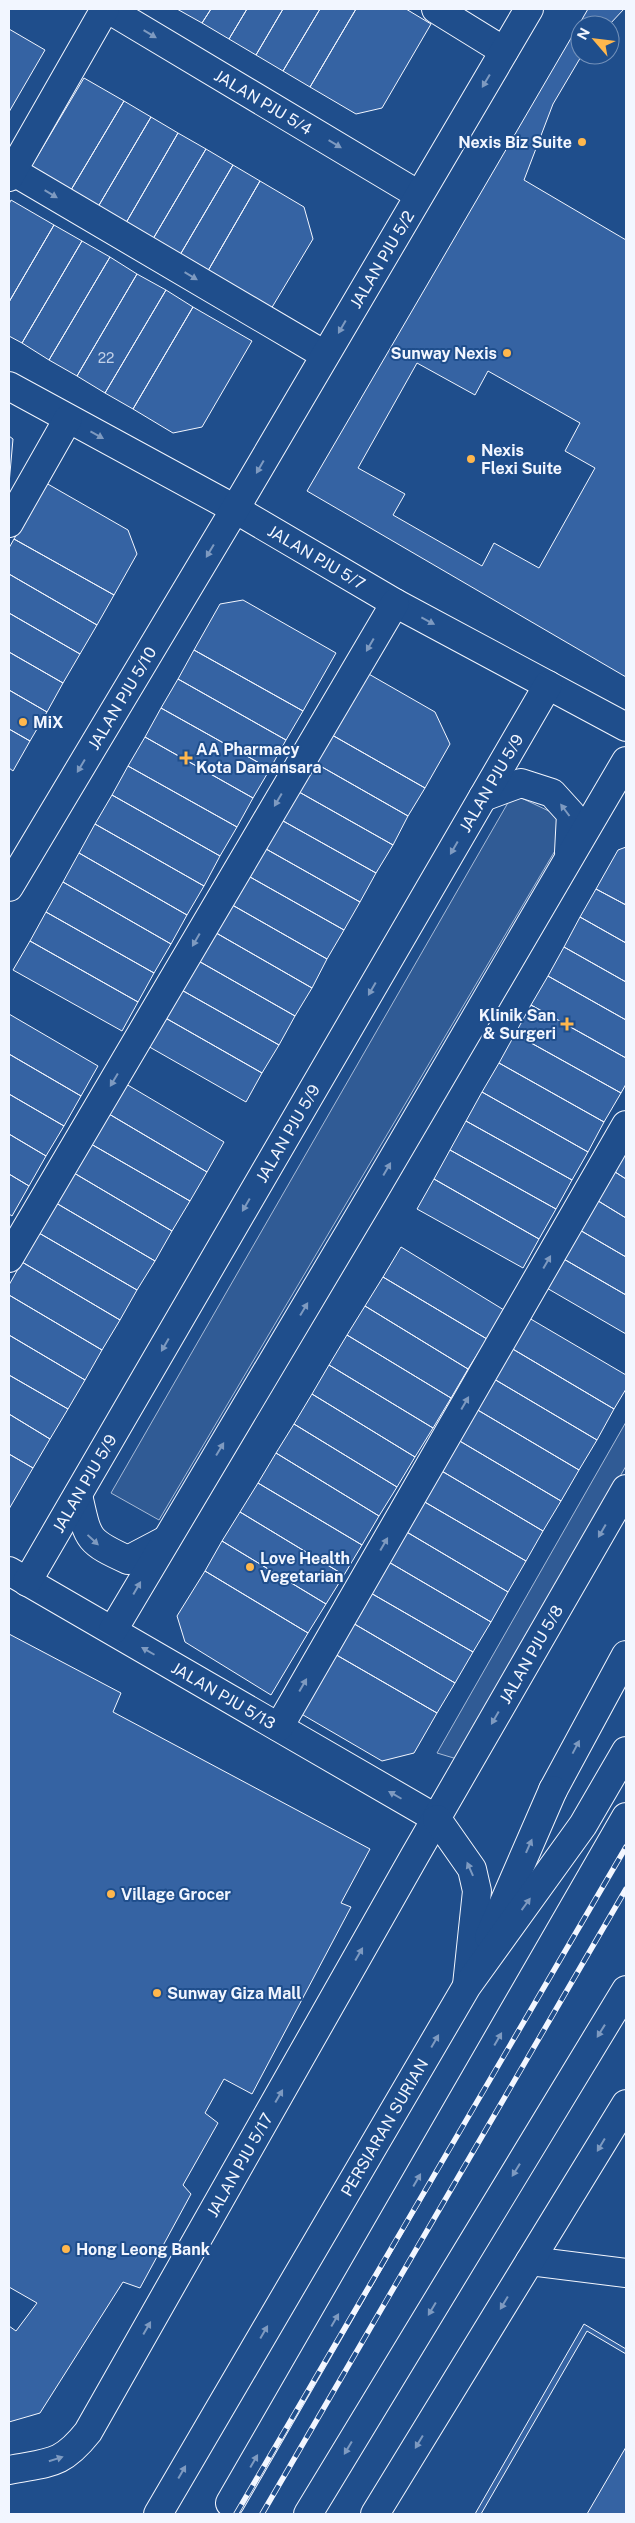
<svg xmlns="http://www.w3.org/2000/svg" width="635" height="2523" viewBox="0 0 635 2523" font-family="'Public Sans',sans-serif">
<style>
.parking{fill:#305b95;stroke:#a8bbd7}
.building{fill:#3563a3;stroke:#f2f6ff;fill-rule:evenodd}
.lines{fill:none;stroke-linecap:round;stroke-linejoin:round}
.minor-casing{stroke:#f2f6ff;stroke-width:30}
.major-casing{stroke:#f2f6ff;stroke-width:30}
.minor{stroke:#1f4e8c;stroke-width:28}
.major{stroke:#1f4e8c;stroke-width:28}
.rail-casing{stroke:#f2f6ff;stroke-width:5.5}
.rail{stroke:#1f4e8c;stroke-width:4;stroke-dasharray:11;stroke-linecap:butt}
.oneway{fill:#7e9ac0}
.poi-dot{fill:#ffb74d;stroke:#1f4e8c;stroke-width:2}
.labels{text-anchor:middle;stroke-width:4;stroke-linejoin:round;paint-order:stroke}
.number-label{font-size:14px;fill:#c3d1e8}
.street-label{font-size:16px;fill:#f2f6ff;stroke:#1f4e8c}
.poi-label{font-size:16px;font-weight:bold;fill:#f2f6ff;stroke:#1f4e8c;text-anchor:start}
</style>
<rect width="100%" height="100%" fill="#1f4e8c"/>
<path class="parking" d="M513,794L572,822L159,1520L111,1493Z
M626,1422V1466L457,1759L437,1753Z"/>
<path class="building" d="M177,9H211L202,23Z
M211,9H247L229,39L202,23Z
M247,9H283L256,55L229,39Z
M283,9H320L283,71L256,55Z
M320,9H356L310,87L283,71Z
M356,9H406L431,24L382,108L356,114L310,87Z
M588,9H626V677L307,491ZM580,25H610V55H580Z
M624,9H626V240L524,180L553,104L582,55H610L609,25Z
M9,29L45,50L9,112Z
M84,78L124,101L68,195L28,172Z
M124,101L151,117L95,212L68,195Z
M151,117L178,133L123,228L95,212Z
M178,133L206,149L150,244L123,228Z
M206,149L233,165L177,260L150,244Z
M233,165L260,181L205,276L177,260Z
M260,181L304,207L313,239L268,314L205,276Z
M11,200L54,225L9,302V204Z
M54,225L82,241L22,343L9,336V302Z
M82,241L110,257L49,360L22,343Z
M110,257L137,274L77,376L49,360Z
M137,274L166,290L105,393L77,376Z
M166,290L193,307L133,409L105,393Z
M193,307L252,341L202,427L173,433L133,409Z
M417,363L475,395L488,371L580,423L565,451L595,468L539,568L494,543L482,566L393,515L405,494L358,468Z
M9,436L13,439L9,484Z
M46,483L128,530L137,554L114,595L14,539Z
M14,539L114,595L97,625L9,574V548Z
M9,574L97,625L80,654L9,613Z
M243,600L336,653L303,711L194,650L220,604Z
M9,613L80,654L63,683L9,652Z
M194,650L303,711L286,740L178,679Z
M9,652L63,683L47,712L9,690Z
M360,669L435,712L450,744L425,788L325,731Z
M178,679L286,740L270,769L161,708Z
M9,690L47,712L30,741L9,729Z
M161,708L270,769L253,798L145,737Z
M9,729L30,741L13,771L9,768Z
M325,731L425,788L408,816L308,759Z
M145,737L253,798L237,827L128,766Z
M308,759L408,816L393,845L292,788Z
M128,766L237,827L220,856L112,795Z
M292,788L393,845L376,873L276,817Z
M112,795L220,856L204,886L95,824Z
M276,817L376,873L360,902L259,845Z
M95,824L204,886L187,915L79,853Z
M259,845L360,902L344,930L243,873Z
M626,847V905L596,889L618,850Z
M79,853L187,915L171,944L63,882Z
M243,873L344,930L327,959L227,902Z
M63,882L171,944L154,973L46,912Z
M596,889L626,905V943L580,917Z
M227,902L327,959L312,988L211,930Z
M46,912L154,973L138,1002L30,941Z
M580,917L626,943V982L564,947Z
M211,930L312,988L295,1016L195,959Z
M30,941L138,1002L122,1031L13,970Z
M564,947L626,982V1020L548,976Z
M195,959L295,1016L279,1045L178,988Z
M548,976L626,1020V1058L531,1005Z
M178,988L279,1045L262,1073L162,1016Z
M531,1005L626,1058V1084L621,1093L515,1034Z
M9,1014L98,1066L81,1096L9,1054Z
M162,1016L262,1073L246,1102L146,1045Z
M515,1034L621,1093L604,1122L499,1063Z
M9,1054L81,1096L64,1126L9,1094Z
M499,1063L604,1122L588,1152L482,1092Z
M126,1084L224,1142L207,1172L109,1114Z
M482,1092L588,1152L572,1180L466,1121Z
M9,1094L64,1126L46,1156L9,1134Z
M109,1114L207,1172L190,1201L91,1144Z
M466,1121L572,1180L556,1209L450,1150Z
M9,1134L46,1156L29,1186L9,1174Z
M91,1144L190,1201L172,1231L74,1173Z
M626,1145V1179L612,1170Z
M450,1150L556,1209L539,1239L434,1179Z
M612,1170L626,1179V1218L595,1199Z
M74,1173L172,1231L155,1261L56,1203Z
M9,1174L29,1186L12,1216L9,1214Z
M434,1179L539,1239L523,1268L417,1209Z
M595,1199L626,1218V1257L578,1229Z
M56,1203L155,1261L137,1290L39,1233Z
M578,1229L626,1257V1295L562,1258Z
M39,1233L137,1290L120,1320L22,1262Z
M401,1247L504,1310L487,1339L383,1277Z
M562,1258L626,1295V1334L545,1287Z
M22,1262L120,1320L102,1350L9,1295V1285Z
M383,1277L487,1339L468,1369L365,1306Z
M9,1295L102,1350L85,1380L9,1335Z
M365,1306L468,1369L451,1398L347,1335Z
M529,1318L626,1375V1389L614,1409L511,1348Z
M9,1335L85,1380L68,1409L9,1375Z
M347,1335L451,1398L433,1428L329,1365Z
M511,1348L614,1409L597,1440L494,1379Z
M329,1365L433,1428L415,1457L312,1394Z
M9,1375L68,1409L50,1439L9,1414Z
M494,1379L597,1440L579,1470L476,1409Z
M312,1394L415,1457L397,1487L294,1424Z
M476,1409L579,1470L561,1501L458,1440Z
M9,1414L50,1439L33,1468L9,1454Z
M294,1424L397,1487L379,1516L276,1453Z
M458,1440L561,1501L543,1531L440,1470Z
M276,1453L379,1516L362,1545L258,1483Z
M9,1454L33,1468L9,1509Z
M440,1470L543,1531L526,1561L423,1501Z
M258,1483L362,1545L344,1575L240,1512Z
M423,1501L526,1561L508,1592L405,1531Z
M240,1512L344,1575L326,1604L222,1541Z
M405,1531L508,1592L491,1622L387,1561Z
M222,1541L326,1604L308,1633L205,1571Z
M387,1561L491,1622L473,1652L369,1592Z
M205,1571L308,1633L271,1695L185,1642L177,1616Z
M369,1592L473,1652L455,1683L351,1622Z
M351,1622L455,1683L437,1713L333,1653Z
M9,1634L121,1693L113,1712L370,1849L341,1903L351,1907L252,2094L224,2079L205,2113L218,2123L183,2185L191,2194L140,2288L123,2282L40,2413L9,2422V2326L16,2331L37,2303L9,2287Z
M333,1653L437,1713L414,1753L382,1761L298,1712Z
M584,2324L626,2349V2514H475Z
M587,2331L626,2354V2447L587,2514H481Z"/>
<g class="lines">
<defs>
<g id="minor">
<path id="s1" d="M108,9L419,195"/>
<path d="M436,9L504,51"/>
<path d="M9,169L325,355"/>
<path d="M9,177L105,9"/>
<path id="s2" d="M9,386L235,509L395,603L626,727"/>
<path d="M9,523L68,419"/>
<path d="M483,797L521,783L552,793L571,814L569,852"/>
<path id="s3" d="M9,887L235,509L529,9"/>
<path d="M9,1258L395,603"/>
<path d="M78,1495C88,1539 86,1541 128,1560L166,1540"/>
<path id="s4" d="M9,1571L437,1819"/>
<path id="s5" d="M27,1582L548,685"/>
<path d="M113,1630L373,1193L626,761"/>
<path d="M279,1727L626,1125"/>
<path d="M553,1790L626,1655"/>
<path d="M530,2261L626,2273"/>
<path id="s6" d="M9,2470C49,2462 61,2466 88,2432L414,1857L626,1489"/>
</g>
<g id="major">
<path d="M437,1819L472,1869L477,1891L467,1985"/>
<path d="M489,1937L553,1790"/>
<path d="M230,2503L626,1817"/>
<path id="s7" d="M158,2514L467,1986L583,1825L626,1751"/>
<path d="M308,2514L626,1990"/>
<path d="M375,2514L626,2104"/>
</g>
</defs>
<use href="#minor" class="minor-casing"/>
<use href="#major" class="major-casing"/>
<use href="#minor" class="minor"/>
<use href="#major" class="major"/>
<defs>
<path id="rail" d="M236,2514L626,1847
M262,2514L626,1889"/>
</defs>
<use href="#rail" class="rail-casing"/>
<use href="#rail" class="rail"/>
</g>
<defs><path id="oneway-solid" d="M-6-.8H1V-3.2L6.5 0L1 3.2V.8H-6Z" transform="scale(1.25)"/></defs>
<g class="oneway">
<use href="#oneway-solid" transform="translate(150 34) rotate(31)"/>
<use href="#oneway-solid" transform="translate(486 81) rotate(121)"/>
<use href="#oneway-solid" transform="translate(335 144) rotate(31)"/>
<use href="#oneway-solid" transform="translate(51 194) rotate(31)"/>
<use href="#oneway-solid" transform="translate(191 276) rotate(31)"/>
<use href="#oneway-solid" transform="translate(342 327) rotate(120)"/>
<use href="#oneway-solid" transform="translate(97 435) rotate(29)"/>
<use href="#oneway-solid" transform="translate(260 467) rotate(120)"/>
<use href="#oneway-solid" transform="translate(210 551) rotate(121)"/>
<use href="#oneway-solid" transform="translate(428 621) rotate(28)"/>
<use href="#oneway-solid" transform="translate(370 645) rotate(120)"/>
<use href="#oneway-solid" transform="translate(81 766) rotate(121)"/>
<use href="#oneway-solid" transform="translate(278 800) rotate(120)"/>
<use href="#oneway-solid" transform="translate(565 810) rotate(-127)"/>
<use href="#oneway-solid" transform="translate(454 848) rotate(120)"/>
<use href="#oneway-solid" transform="translate(196 940) rotate(120)"/>
<use href="#oneway-solid" transform="translate(372 989) rotate(120)"/>
<use href="#oneway-solid" transform="translate(114 1080) rotate(121)"/>
<use href="#oneway-solid" transform="translate(387 1169) rotate(-60)"/>
<use href="#oneway-solid" transform="translate(246 1205) rotate(120)"/>
<use href="#oneway-solid" transform="translate(547 1262) rotate(-60)"/>
<use href="#oneway-solid" transform="translate(304 1309) rotate(-59)"/>
<use href="#oneway-solid" transform="translate(165 1345) rotate(120)"/>
<use href="#oneway-solid" transform="translate(465 1403) rotate(-60)"/>
<use href="#oneway-solid" transform="translate(220 1449) rotate(-59)"/>
<use href="#oneway-solid" transform="translate(602 1531) rotate(120)"/>
<use href="#oneway-solid" transform="translate(93 1540) rotate(43)"/>
<use href="#oneway-solid" transform="translate(384 1544) rotate(-60)"/>
<use href="#oneway-solid" transform="translate(137 1588) rotate(-60)"/>
<use href="#oneway-solid" transform="translate(148 1651) rotate(-150)"/>
<use href="#oneway-solid" transform="translate(303 1685) rotate(-60)"/>
<use href="#oneway-solid" transform="translate(495 1718) rotate(120)"/>
<use href="#oneway-solid" transform="translate(576 1747) rotate(-62)"/>
<use href="#oneway-solid" transform="translate(395 1795) rotate(-150)"/>
<use href="#oneway-solid" transform="translate(529 1846) rotate(-66)"/>
<use href="#oneway-solid" transform="translate(470 1869) rotate(-114)"/>
<use href="#oneway-solid" transform="translate(526 1904) rotate(-54)"/>
<use href="#oneway-solid" transform="translate(359 1954) rotate(-60)"/>
<use href="#oneway-solid" transform="translate(601 2031) rotate(122)"/>
<use href="#oneway-solid" transform="translate(498 2039) rotate(-60)"/>
<use href="#oneway-solid" transform="translate(435 2041) rotate(-60)"/>
<use href="#oneway-solid" transform="translate(279 2096) rotate(-60)"/>
<use href="#oneway-solid" transform="translate(601 2145) rotate(121)"/>
<use href="#oneway-solid" transform="translate(516 2170) rotate(122)"/>
<use href="#oneway-solid" transform="translate(417 2180) rotate(-60)"/>
<use href="#oneway-solid" transform="translate(504 2303) rotate(121)"/>
<use href="#oneway-solid" transform="translate(432 2309) rotate(121)"/>
<use href="#oneway-solid" transform="translate(335 2320) rotate(-60)"/>
<use href="#oneway-solid" transform="translate(147 2328) rotate(-60)"/>
<use href="#oneway-solid" transform="translate(264 2332) rotate(-60)"/>
<use href="#oneway-solid" transform="translate(419 2442) rotate(121)"/>
<use href="#oneway-solid" transform="translate(348 2448) rotate(121)"/>
<use href="#oneway-solid" transform="translate(56 2459) rotate(-18)"/>
<use href="#oneway-solid" transform="translate(254 2461) rotate(-60)"/>
<use href="#oneway-solid" transform="translate(182 2472) rotate(-60)"/>
</g>
<g class="poi-dot">
<circle cx="582" cy="142" r="5"/>
<circle cx="507" cy="353" r="5"/>
<circle cx="471" cy="459" r="5"/>
<circle cx="23" cy="722" r="5"/>
<path d="M183.5 750.5h5v5h5v5h-5v5h-5v-5h-5v-5h5z"/>
<path d="M564.5 1016.5h5v5h5v5h-5v5h-5v-5h-5v-5h5z"/>
<circle cx="250" cy="1567" r="5"/>
<circle cx="111" cy="1894" r="5"/>
<circle cx="157" cy="1993" r="5"/>
<circle cx="66" cy="2249" r="5"/>
</g>
<g class="labels">
<g class="number-label">
<text x="106" y="363">22</text>
</g>
<g class="street-label">
<text dy="6" stroke="none"><textPath href="#s1" startOffset="181">JALAN PJU 5/4</textPath></text>
<text dy="6" stroke="none"><textPath href="#s3" startOffset="730">JALAN PJU 5/2</textPath></text>
<text dy="6" stroke="none"><textPath href="#s2" startOffset="352">JALAN PJU 5/7</textPath></text>
<text dy="6" stroke="none"><textPath href="#s3" startOffset="220">JALAN PJU 5/10</textPath></text>
<text dy="6" stroke="none"><textPath href="#s5" startOffset="924">JALAN PJU 5/9</textPath></text>
<text dy="6" stroke="none"><textPath href="#s5" startOffset="519">JALAN PJU 5/9</textPath></text>
<text dy="6" stroke="none"><textPath href="#s5" startOffset="114">JALAN PJU 5/9</textPath></text>
<text dy="6" stroke="none"><textPath href="#s6" startOffset="986">JALAN PJU 5/8</textPath></text>
<text dy="6" stroke="none"><textPath href="#s4" startOffset="248">JALAN PJU 5/13</textPath></text>
<text dy="6" stroke="none"><textPath href="#s7" startOffset="448">PERSIARAN SURIAN</textPath></text>
<text dy="6" stroke="none"><textPath href="#s6" startOffset="398">JALAN PJU 5/17</textPath></text>
</g>
<g class="poi-label">
<text x="572" y="148" text-anchor="end">Nexis Biz Suite</text>
<text x="497" y="359" text-anchor="end">Sunway Nexis</text>
<text x="481" y="456">Nexis<tspan x="481" dy="18">Flexi Suite</tspan></text>
<text x="33" y="728">MiX</text>
<text x="196" y="755">AA Pharmacy<tspan x="196" dy="18">Kota Damansara</tspan></text>
<text x="556" y="1021" text-anchor="end">Klinik San<tspan x="556" dy="18">&amp; Surgeri</tspan></text>
<text x="260" y="1564">Love Health<tspan x="260" dy="18">Vegetarian</tspan></text>
<text x="121" y="1900">Village Grocer</text>
<text x="167" y="1999">Sunway Giza Mall</text>
<text x="76" y="2255">Hong Leong Bank</text>
</g>
</g>
<rect width="635" height="2523" fill="none" stroke="#f2f6ff" stroke-width="20"/>
<g transform="translate(595 40) rotate(298)"><circle r="24" fill="#1f4e8c" stroke="#7391ba"/>
<path d="M0-4L9 19L0 12L-9 19Z" fill="#ffb74d"/>
<text y="-8" font-size="14" font-weight="bold" text-anchor="middle" fill="#f2f6ff">N</text>
</g>
</svg>
